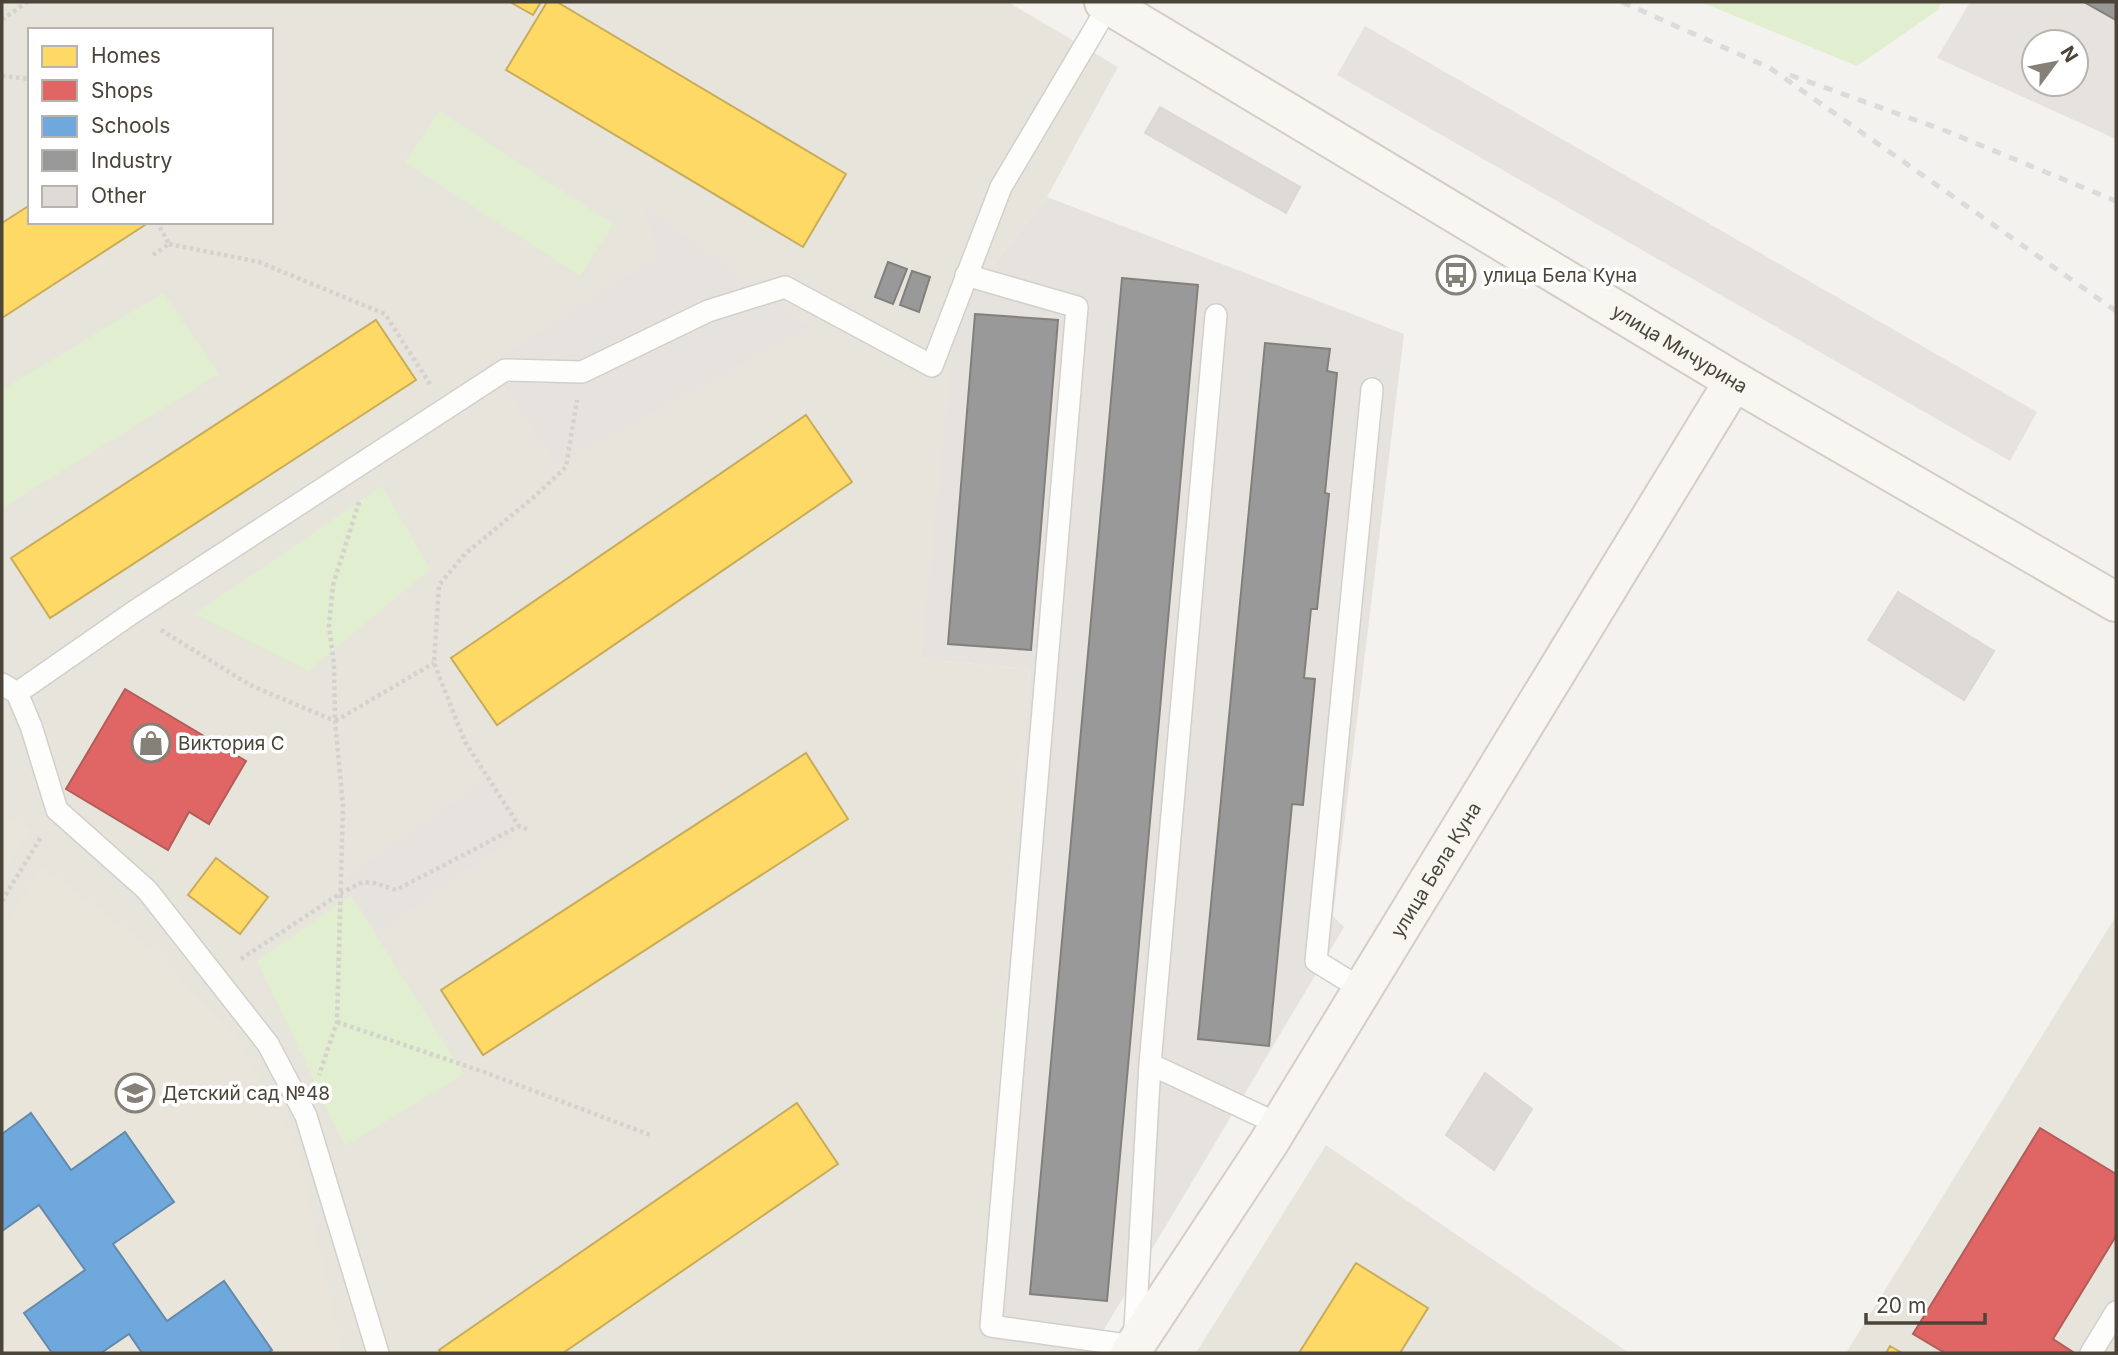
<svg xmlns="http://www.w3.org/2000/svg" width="2118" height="1355" viewBox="0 0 2118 1355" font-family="Inter,sans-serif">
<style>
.residential{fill:#e7e4dc;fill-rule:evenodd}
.industrial{fill:#e6e2de;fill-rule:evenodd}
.education{fill:#eae5da}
.green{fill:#e1eecf}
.parking{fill:#e6e3df}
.homes{fill:#ffd966;stroke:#c9ac58;stroke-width:2}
.shops{fill:#e06666;stroke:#b35c58;stroke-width:2}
.schools{fill:#6fa8dc;stroke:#648aab;stroke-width:2}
.industry{fill:#999;stroke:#82807c;stroke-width:2}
.building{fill:#dedbd6;stroke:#dcd9d4;stroke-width:2}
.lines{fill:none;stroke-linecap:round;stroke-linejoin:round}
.service-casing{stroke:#d2d0cb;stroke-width:24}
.secondary-casing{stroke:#d3cfc5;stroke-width:42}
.path{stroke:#d3d2cc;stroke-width:4.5;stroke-dasharray:3.5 3.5;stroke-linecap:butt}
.service{stroke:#fdfdfc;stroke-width:21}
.secondary{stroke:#f7f6f1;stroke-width:38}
.rail{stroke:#dbdbda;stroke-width:5;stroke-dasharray:9 9;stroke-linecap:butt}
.labels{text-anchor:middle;stroke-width:7;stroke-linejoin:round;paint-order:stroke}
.poi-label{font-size:19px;fill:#4b4439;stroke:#fff;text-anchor:start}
.street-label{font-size:19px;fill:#4b4439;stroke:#fff}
</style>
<rect width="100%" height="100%" fill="#f4f2ee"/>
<path class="residential" d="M2,2H1008L1118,67L1047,197L967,296L921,659L1030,669L981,1334L1038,1353H2ZM30,30H271V222H30Z
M2116,916V1353H1846Z
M1326,1145L1629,1353H1196Z"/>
<path class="industrial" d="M1970,2H2116V139L1937,58ZM2034,42H2076V84H2034Z
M1365,26L2037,412L2010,461L1337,75Z
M1047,197L1404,334L1333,916L1344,927L1090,1353H1038L981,1335L1030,669L921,659L955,325L967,296Z"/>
<path class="education" d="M2,812L30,829L2,874Z
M42,866L155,951L238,1040L297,1145L342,1353H2V931Z"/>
<path class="green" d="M1701,2H1941L1938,10L1857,66Z
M439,111L613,224L580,276L405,162Z
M163,293L219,374L2,508V390Z
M382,486L430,569L308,671L194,614Z
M351,896L464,1074L345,1146L257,960Z"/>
<path class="parking" d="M643,204L811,327L557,466L489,363L658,255Z
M489,776L527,829L379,933L342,879Z"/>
<path class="homes" d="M510,2H541L533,15Z
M547,2H557L846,174L803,247L506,70Z
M30,205V222L148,223L2,318V223Z
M376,320L416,380L50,618L11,558Z
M806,415L852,482L497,725L451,658Z
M806,753L848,819L483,1055L441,990Z
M216,858L268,897L240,934L188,895Z
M797,1103L838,1164L563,1353H441L439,1350Z
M1356,1263L1428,1308L1400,1353H1299Z
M1890,1346L1902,1353H1886Z"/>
<path class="shops" d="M125,689L246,761L209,824L189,812L168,850L66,789Z
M2040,1128L2116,1174V1236L2053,1339L2073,1352L1945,1353L1913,1334Z"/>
<path class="schools" d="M31,1113L71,1170L125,1132L174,1202L113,1244L167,1321L224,1281L272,1350L268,1353H142L129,1334L101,1353H52L24,1313L85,1270L39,1205L2,1231V1134Z"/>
<path class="industry" d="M2084,2H2116V20Z
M888,262L907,269L893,304L875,297Z
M912,271L930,277L919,312L900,305Z
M1122,278L1198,285L1107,1301L1030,1294Z
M975,314L1058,320L1031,650L948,644Z
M1265,343L1330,349L1327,371L1337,373L1325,493L1329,494L1317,609H1311L1304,678L1315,679L1303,805L1292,804L1269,1046L1198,1039Z"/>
<path class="building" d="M1160,107L1300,187L1286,213L1145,133Z
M1898,592L1994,651L1964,700L1868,640Z
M1485,1073L1532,1109L1494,1170L1446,1135Z"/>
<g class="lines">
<defs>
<path id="service" d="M966,275L1077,307L991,1326L1134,1346L1150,1064L1216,315
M2,684L17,693L31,726L57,810L147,890L268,1044L306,1116L378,1353
M17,693L135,611L505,370L582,372L708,311L785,287L932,366L1001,187L1109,5
M1363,990L1316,961L1372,389
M1150,1064L1280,1125
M2091,1353L2116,1312"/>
<g id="secondary">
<path id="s1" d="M1104,2L1734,381L2116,602"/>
<path id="s2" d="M1130,1353L1268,1144L1734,381"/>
</g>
</defs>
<use href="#service" class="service-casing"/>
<use href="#secondary" class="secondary-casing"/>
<path class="path" d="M2,20L27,2
M2,76L30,79
M169,244L259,262L385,314L430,384
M153,255L169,244L157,222
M359,502L333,585L329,625L334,665L335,721L434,663
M161,630L250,685L335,721L343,806L337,1022L319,1075
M527,829L519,826L465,742L434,663L439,585L465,554L534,497L566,467L577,400
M2,901L41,837
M241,959L341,893L363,882L375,883L396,890L519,826
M337,1022L484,1072L653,1136"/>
<use href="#service" class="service"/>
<use href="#secondary" class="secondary"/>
<path class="rail" d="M1622,2L1770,68L2116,311
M1790,75L1946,131L2116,201"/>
</g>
<defs>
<symbol id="bus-ring" viewBox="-11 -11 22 22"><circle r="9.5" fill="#fff" stroke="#868178" stroke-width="1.5"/><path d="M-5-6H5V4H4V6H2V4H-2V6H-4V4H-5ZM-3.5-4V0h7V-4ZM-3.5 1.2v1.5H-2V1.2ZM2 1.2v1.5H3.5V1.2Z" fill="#868178"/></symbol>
<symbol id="shop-ring" viewBox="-11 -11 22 22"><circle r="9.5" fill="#fff" stroke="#868178" stroke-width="1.5"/><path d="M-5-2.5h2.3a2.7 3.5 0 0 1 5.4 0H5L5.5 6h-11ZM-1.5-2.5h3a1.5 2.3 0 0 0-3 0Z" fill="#868178"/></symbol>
<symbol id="school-ring" viewBox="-11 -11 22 22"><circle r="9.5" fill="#fff" stroke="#868178" stroke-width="1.5"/><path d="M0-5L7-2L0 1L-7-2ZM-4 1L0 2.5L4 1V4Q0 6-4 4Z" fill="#868178"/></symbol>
</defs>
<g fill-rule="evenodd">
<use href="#bus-ring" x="1434" y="253" width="44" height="44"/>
<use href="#shop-ring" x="129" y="721" width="44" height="44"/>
<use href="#school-ring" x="113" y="1071" width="44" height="44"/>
</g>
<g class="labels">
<g class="poi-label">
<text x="1483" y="282">улица Бела Куна</text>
<text x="178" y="750">Виктория С</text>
<text x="162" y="1100">Детский сад №48</text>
</g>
<g class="street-label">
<text dy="7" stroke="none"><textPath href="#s1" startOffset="672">улица Мичурина</textPath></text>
<text dy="7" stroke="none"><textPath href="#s2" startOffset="572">улица Бела Куна</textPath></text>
</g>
</g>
<rect width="2118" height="1355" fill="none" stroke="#4b4439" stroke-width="7"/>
<rect x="28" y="28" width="245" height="196" fill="#ffffff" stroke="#b7b4b0" stroke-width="2"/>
<rect x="42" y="46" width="35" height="21" fill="#ffd966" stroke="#b7b4b0" stroke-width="2"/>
<text x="91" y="63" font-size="21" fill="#4b4439">Homes</text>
<rect x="42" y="80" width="35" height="21" fill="#e06666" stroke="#b7b4b0" stroke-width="2"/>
<text x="91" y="98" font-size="21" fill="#4b4439">Shops</text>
<rect x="42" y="116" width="35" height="21" fill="#6fa8dc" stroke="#b7b4b0" stroke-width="2"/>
<text x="91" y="133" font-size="21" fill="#4b4439">Schools</text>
<rect x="42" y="150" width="35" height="21" fill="#999999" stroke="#b7b4b0" stroke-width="2"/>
<text x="91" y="168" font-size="21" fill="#4b4439">Industry</text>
<rect x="42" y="186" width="35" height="21" fill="#dedbd6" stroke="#b7b4b0" stroke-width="2"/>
<text x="91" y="203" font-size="21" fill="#4b4439">Other</text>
<g transform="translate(2055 63) rotate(58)"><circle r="33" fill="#ffffff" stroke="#b7b4b0" stroke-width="2"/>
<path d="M0-5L12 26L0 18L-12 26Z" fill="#868178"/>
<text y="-10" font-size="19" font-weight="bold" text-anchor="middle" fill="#4b4439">N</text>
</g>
<path d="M1866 1313v10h119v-10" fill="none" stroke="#4b4439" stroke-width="3.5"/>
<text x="1876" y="1313" font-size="21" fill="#4b4439" stroke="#ffffff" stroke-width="5" paint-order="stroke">20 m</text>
</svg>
